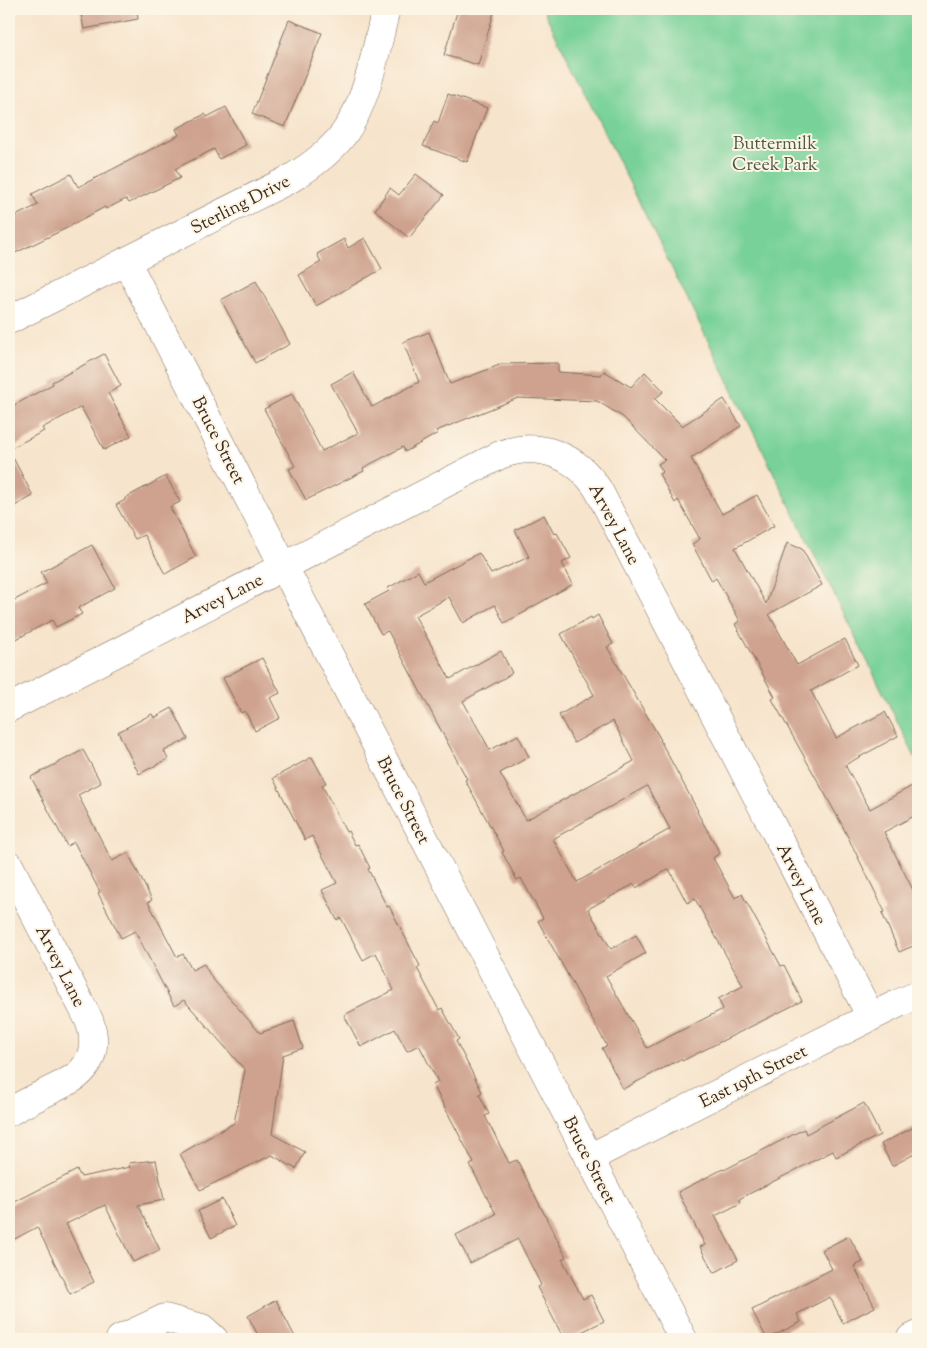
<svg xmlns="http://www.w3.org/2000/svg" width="927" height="1348" viewBox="0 0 927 1348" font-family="'Sorts Mill Goudy',serif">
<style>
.green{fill:#77d198;stroke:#597e5b}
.building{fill:#cea28e;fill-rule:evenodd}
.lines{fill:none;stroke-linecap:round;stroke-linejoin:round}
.minor-casing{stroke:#7d6b5b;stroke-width:29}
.minor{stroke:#fff;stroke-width:28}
.labels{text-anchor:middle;stroke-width:4;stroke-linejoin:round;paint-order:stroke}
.park-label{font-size:18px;fill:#4d5c43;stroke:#fcf5e5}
.street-label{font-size:18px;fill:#3b2a1e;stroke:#fcf5e5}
</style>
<rect width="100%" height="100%" fill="#fcf5e5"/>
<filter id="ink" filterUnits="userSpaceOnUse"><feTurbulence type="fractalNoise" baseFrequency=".02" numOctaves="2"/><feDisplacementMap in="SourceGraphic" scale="10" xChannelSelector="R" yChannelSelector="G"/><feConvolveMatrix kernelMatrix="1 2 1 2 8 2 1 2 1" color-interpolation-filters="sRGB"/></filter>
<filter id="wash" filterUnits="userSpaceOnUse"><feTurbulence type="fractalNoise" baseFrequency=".0096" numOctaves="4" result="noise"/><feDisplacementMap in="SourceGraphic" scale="20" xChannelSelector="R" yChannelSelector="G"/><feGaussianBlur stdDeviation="1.12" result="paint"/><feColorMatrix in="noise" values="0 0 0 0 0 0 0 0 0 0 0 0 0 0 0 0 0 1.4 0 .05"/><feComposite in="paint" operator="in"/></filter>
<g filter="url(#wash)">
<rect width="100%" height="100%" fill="#f7e4cc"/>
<path class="green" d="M543,9H918V763Z"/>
<g id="blocks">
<path class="building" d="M80,9H137L138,19L84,29Z
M458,9H495L478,65L444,55Z
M289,20L322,33L285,127L252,114Z
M448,94L487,108L467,162L423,146L434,121L438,123Z
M226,107L246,145L219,159L214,149L175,169L180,178L129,203L126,199L106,209L105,207L71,225V226L9,256V219L38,205L32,194L71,174L78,187L179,135L176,129L205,114L207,117Z
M416,174L444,195L409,238L375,210L390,188L399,195Z
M365,238L382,269L316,306L299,275L321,262L317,254L344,239L348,248Z
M256,281L290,344L255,363L221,300Z
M429,332L450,384L502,364L558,363V372L601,375L604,371L631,387L645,372L664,391L655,399L682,426L724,399L741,426L691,458L722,514L757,495L774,526L735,548L766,604L787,543L802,549L822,585L769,614L797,665L845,639L858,665L811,691L836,738L885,712L898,736L845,765L870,809L912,786L918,798V814L884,832L918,900V944L899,952L882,913L885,912L840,821L772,699L775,697L735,624L740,621L716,578L712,581L692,544L700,539L678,500L675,503L659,474L663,472L658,464L665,460L623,417L597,401L518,398L436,431L438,433L405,452L403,447L363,468L364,471L306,500L289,469L295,466L264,409L292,394L322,451L358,433L331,384L353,372L372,407L419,382L403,342Z
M104,354L121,386L108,393L131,436L104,450L81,407L42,428L44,431L9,449V408L53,384L52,382Z
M9,450L33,496L9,509Z
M166,476L180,502L170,507L196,557L165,574L144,535L135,539L116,505L125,500V498Z
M544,515L554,534L557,533L571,558L562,563L573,584L527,610V611L504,623L495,605L463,623L449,597L415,616L450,679L501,651L512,673L506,677L463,701L490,750L518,735L529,757L500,773L526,820L634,761L613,721L574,743L559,715L594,695L561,634L591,617L592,619L598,615L613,644L607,647L661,740H660L698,811L697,812L720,853L713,858L735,898L742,894L781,966L784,965L802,1001L682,1061L681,1059L623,1089L602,1048L607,1046L538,921L543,918L521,878L517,880L502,852L504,851L465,780L467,779L388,631L381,634L365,604L389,591L388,588L418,571L424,582L479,553L491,574L529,557L515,530ZM647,786L670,829L577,882L553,839ZM669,869L687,903L695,899L743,986L718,999L723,1009L647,1048L606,976L646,953L636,935L611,949L588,909L634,884L636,888Z
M92,545L115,588L78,608L82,614L56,627L52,620L9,643V603L47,583L41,572Z
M262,658L280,693L270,698L280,718L255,731L245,711L241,713L223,678Z
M172,708L188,739L164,751L168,759L139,774L118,732L152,714L154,718Z
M83,750L101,783L78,795L112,861L128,853L152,900L148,902L177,957L183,954L192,970L204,964L211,977L260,1033L294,1021L303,1048L283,1055L272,1134L305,1152L296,1169L272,1155L200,1190L180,1154L234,1123L245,1070L184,1000L174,1006L135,931L121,938L98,893L100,892L74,842L67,846L31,777Z
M312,757L326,783L322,785L346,832L348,831L355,845L358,844L370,868L368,869L387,907L389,906L420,966L417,968L439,1010L442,1008L459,1039L456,1041L482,1092L479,1094L489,1114L485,1116L509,1163L517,1160L566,1257L562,1259L583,1299L591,1295L604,1321L567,1339H564L537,1287L541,1285L518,1239L470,1263L456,1235L496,1214L470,1165L474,1163L433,1085L438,1082L419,1045L407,1051L395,1029L361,1047L344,1015L394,990L376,953L363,960L341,918L337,920L322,890L337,883L312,836L305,840L273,778Z
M864,1103L880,1135L836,1157L833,1151L739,1199L741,1203L715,1216L738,1260L714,1273L700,1247L705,1245L678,1192L723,1169L724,1170L804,1129L806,1134Z
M918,1125V1152L892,1166L881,1144Z
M156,1160L164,1200L138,1205L160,1250L133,1262L105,1205L66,1224L94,1282L70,1294L37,1227L9,1242V1205L77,1170L81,1177L130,1167L129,1163Z
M222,1199L235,1226L211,1238L198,1211Z
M849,1236L863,1262L854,1266L875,1307L843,1323L830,1297L797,1314L801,1322L767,1339L752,1310L832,1269L822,1250Z
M276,1300L296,1339H260L248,1316Z"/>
</g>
</g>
<g filter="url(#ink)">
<use href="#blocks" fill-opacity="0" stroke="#7d6b5b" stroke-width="1"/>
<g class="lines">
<defs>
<path id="minor" d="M126,261L683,1339
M9,320L290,179C310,167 328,154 343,135C368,102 376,48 386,9
M9,708L500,455C539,440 578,456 599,491L871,1017
M9,865L89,1020C97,1041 94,1063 75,1077C68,1082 59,1086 51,1090C37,1097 23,1104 9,1112
M589,1158L899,1003L918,995
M120,1339L165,1318L202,1328L214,1339
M910,1339L918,1335"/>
</defs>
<use href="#minor" class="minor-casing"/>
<use href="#minor" class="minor"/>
</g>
</g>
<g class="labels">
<g class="park-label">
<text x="775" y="149">Buttermilk<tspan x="775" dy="21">Creek Park</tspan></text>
</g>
<g class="street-label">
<text transform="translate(240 204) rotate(-27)" y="6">Sterling Drive</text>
<text transform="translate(219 440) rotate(63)" y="6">Bruce Street</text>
<text transform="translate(615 524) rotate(62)" y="6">Arvey Lane</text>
<text transform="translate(222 598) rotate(-27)" y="6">Arvey Lane</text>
<text transform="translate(404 800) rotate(63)" y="6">Bruce Street</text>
<text transform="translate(802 884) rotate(63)" y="6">Arvey Lane</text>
<text transform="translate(61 966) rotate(63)" y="6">Arvey Lane</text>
<text transform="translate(753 1076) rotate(-27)" y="6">East 19th Street</text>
<text transform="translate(590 1160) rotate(63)" y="6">Bruce Street</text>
</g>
</g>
<rect width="927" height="1348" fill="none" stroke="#fcf5e5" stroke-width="30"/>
</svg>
